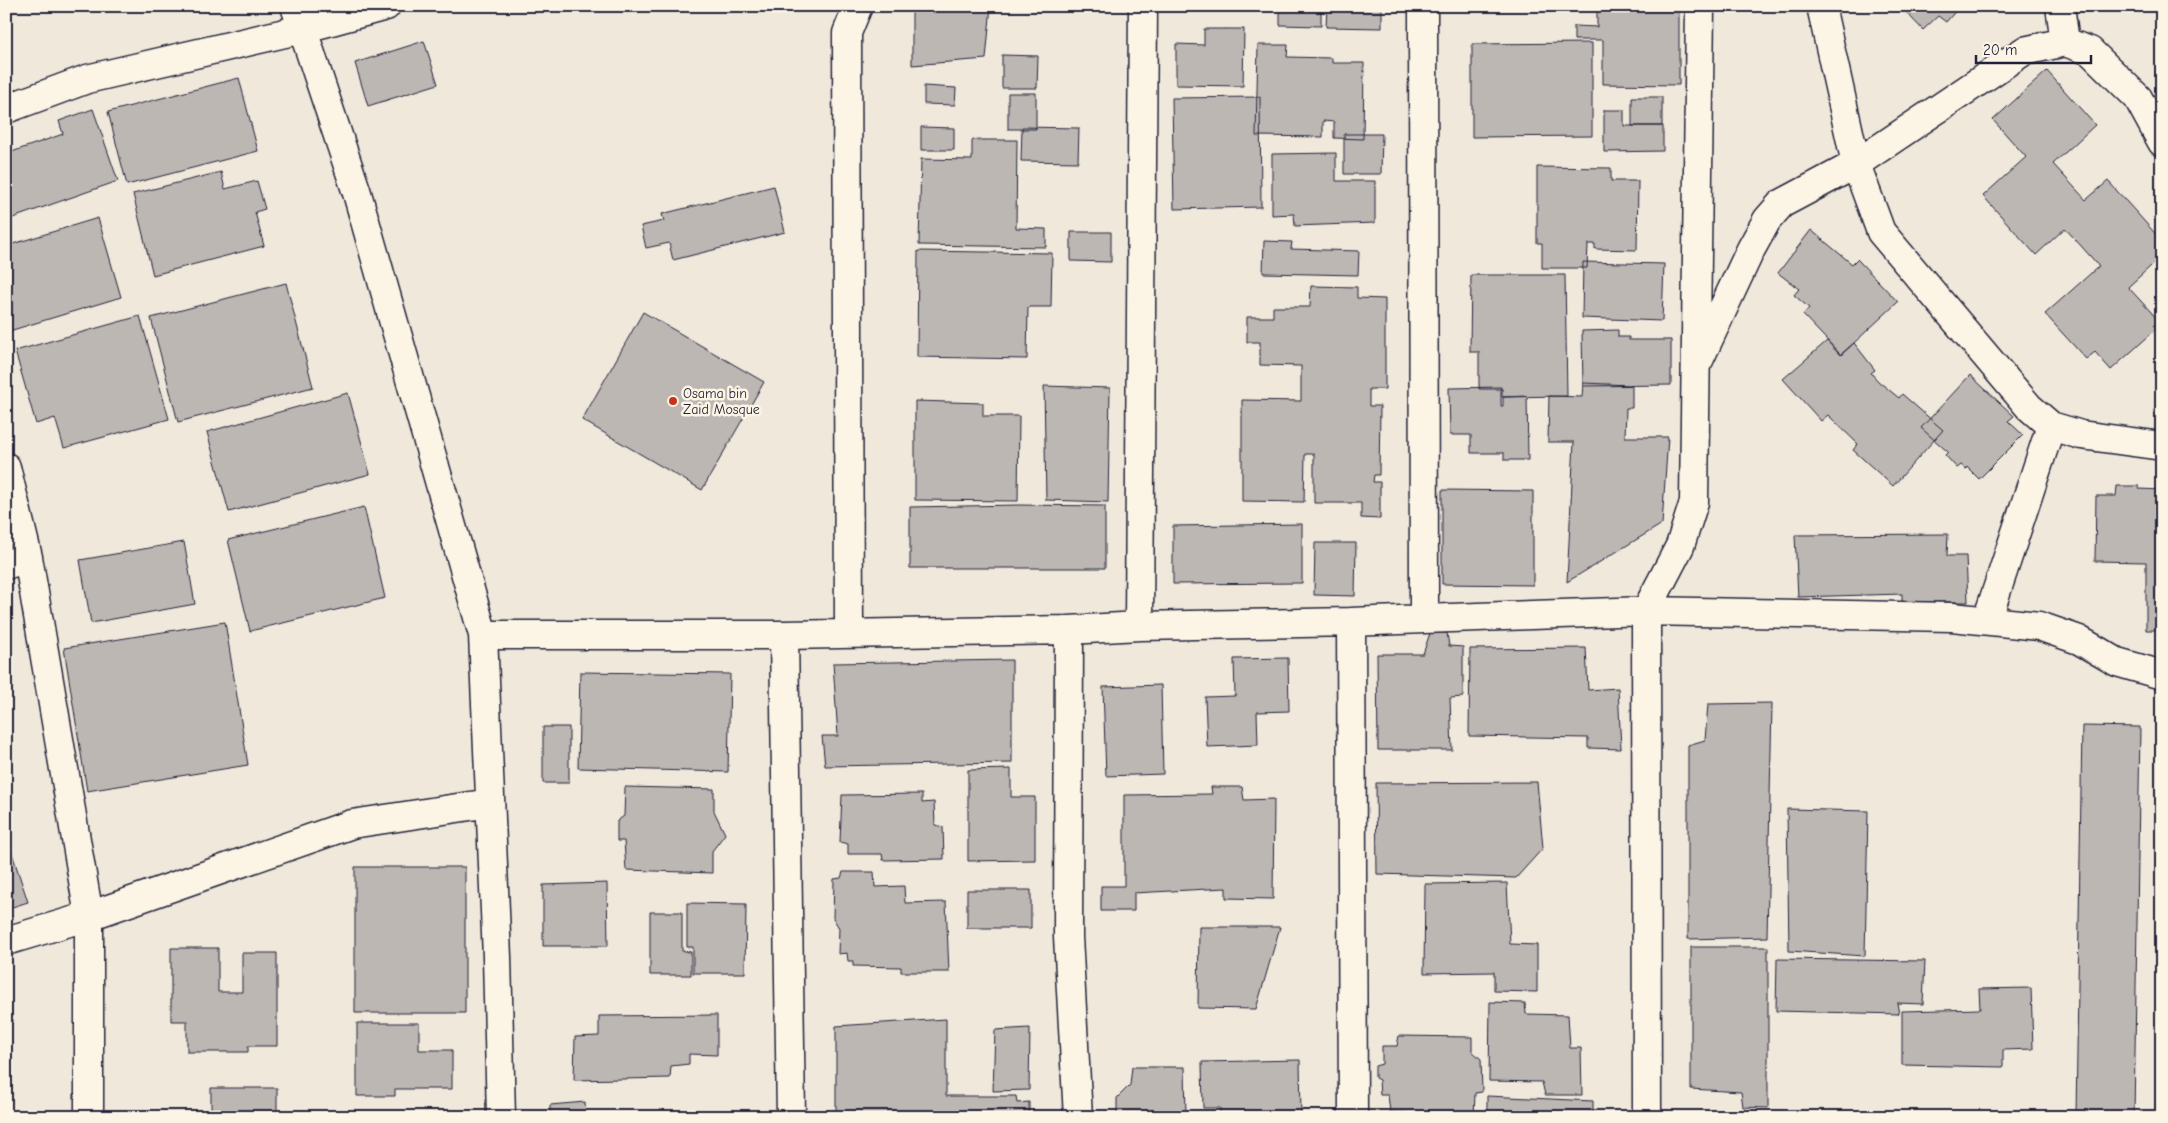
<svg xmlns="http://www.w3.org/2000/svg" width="2168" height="1123" viewBox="0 0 2168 1123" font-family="'Comic Neue',sans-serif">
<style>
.building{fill:#bcb7b3;stroke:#22223b}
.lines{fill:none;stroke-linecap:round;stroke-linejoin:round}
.minor-casing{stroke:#22223b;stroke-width:31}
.minor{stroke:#fcf5e5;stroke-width:28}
.poi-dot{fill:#c8321e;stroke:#fcf5e5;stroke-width:2}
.labels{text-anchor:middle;stroke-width:5;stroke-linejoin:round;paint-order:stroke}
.poi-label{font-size:14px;fill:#22223b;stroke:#fcf5e5;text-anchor:start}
</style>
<rect width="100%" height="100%" fill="#efe8db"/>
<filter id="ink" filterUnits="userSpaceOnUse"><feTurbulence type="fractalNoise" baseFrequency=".02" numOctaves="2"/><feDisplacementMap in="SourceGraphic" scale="10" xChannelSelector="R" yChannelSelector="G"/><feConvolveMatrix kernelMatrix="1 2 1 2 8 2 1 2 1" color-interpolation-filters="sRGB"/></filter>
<g filter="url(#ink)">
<path class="building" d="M912,6H991L986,59L912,65Z
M1280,6H1321V26L1280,25Z
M1327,6H1382V28L1326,27Z
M1519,6H1583V8H1519Z
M1597,6H1679V85L1603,84V40H1574V26L1597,27Z
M1900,6H1960L1946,22L1938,16L1923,30Z
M1204,29H1244L1243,86L1176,85V44L1204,45Z
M424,41L438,84L368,106L355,63Z
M1592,43V136L1472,137V44Z
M1258,45H1288L1287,57L1332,58V63H1364L1363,139L1334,138V122L1323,121V137L1256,136Z
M1002,55L1038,56L1037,88H1002Z
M2047,71L2095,125L2053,164L2086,200L2108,181L2162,241V256L2128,287L2162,324L2111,370L2095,352L2086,359L2045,314L2099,266L2065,228L2036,255L1983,196L2026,157L1993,120Z
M239,78L258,151L127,185L108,112Z
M924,86L956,88L955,105L924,104Z
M1008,93H1036V129H1008Z
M1260,97L1261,207L1174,209L1172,98Z
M1632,97H1662V126H1632Z
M93,109L118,181L7,220L6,154L63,134L59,121Z
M1604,110H1624V126H1663V151L1604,152Z
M921,127L954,128V150H921Z
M1022,127L1079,128L1078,162L1021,161Z
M1344,134H1382L1381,174H1344Z
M972,140H1017L1016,228L1046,229V247L919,245L921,159L972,160Z
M1336,153V181H1375V223L1295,226L1294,214L1272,215V154Z
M1537,167L1611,168V181H1638L1637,250L1595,249V244H1588L1587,268H1542V243H1537Z
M221,172L225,189L257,181L265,209L255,212L264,246L153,275L133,194Z
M774,186L785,232L673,260L669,243L646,248L641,226L664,221L662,214Z
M98,218L121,297L6,332V246Z
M1811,230L1852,264L1857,259L1898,302L1841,355L1803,315L1809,308L1794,295L1799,289L1778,273Z
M1071,232H1111V262L1071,261Z
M1264,241L1292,242L1291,249L1359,251L1358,275L1263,273Z
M918,251L1052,253L1051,307H1028L1027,359L917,357Z
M1583,262L1664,264L1662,321L1582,318Z
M1471,275H1565L1567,396L1502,397V389H1479V352H1470Z
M286,283L313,387L178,422L151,318Z
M1311,286L1357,287V298L1385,299V389H1369V406H1380L1379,475H1374L1373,482H1380V519L1361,518V503H1314V454H1305L1304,502L1242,501V400L1301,401V366L1260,365V342H1247V317H1273V307H1310Z
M643,312L764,382L702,490L582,420Z
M140,316L169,419L64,448L55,418L36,424L15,351Z
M1618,330V337H1629V340H1671V385L1583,386L1582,331Z
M1827,341L1840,355L1854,343L1875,370L1871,373L1878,381L1899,398L1902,394L1943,430L1893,486L1853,450L1858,444L1828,415L1821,421L1783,379Z
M1970,375L2014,416L2008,421L2023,435L1979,479L1967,467L1966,469L1961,465L1957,468L1945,455L1948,452L1921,428Z
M1583,383L1632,385V408H1626L1625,437H1668L1662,524L1567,582L1574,442H1548L1549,396L1582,397Z
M1044,386L1110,388L1108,502L1046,500Z
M1501,387V406H1503V397L1527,396L1528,460H1504V453H1471V435H1450L1449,388Z
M348,393L370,474L229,512L207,432Z
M915,401L983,403V416H1019L1018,501L915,500Z
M2117,486H2139V489L2162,490V630H2146V562L2095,561L2096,496H2116Z
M1442,490L1533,491V585L1442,584Z
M1018,505L1105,506V568H910V507Z
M364,507L385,598L250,631L228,540Z
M1302,524V583L1173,584V526Z
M1948,534L1947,556H1966L1968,602H1902V594L1798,597L1795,535Z
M184,542L195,604L91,623L80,560Z
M1315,543H1356L1355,596L1314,595Z
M225,622L248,765L87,791L64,648Z
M1430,633H1447L1449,646L1463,647V697L1450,698L1452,750H1378L1377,654H1423Z
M1586,648L1588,690L1618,688L1621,749L1588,748V738L1469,736L1470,649Z
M1288,658L1289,711L1257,712L1258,745L1207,747L1205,697L1235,696L1234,659Z
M1012,660V763L825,766L822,736H838L833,663Z
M580,672L730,674L728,772L578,768Z
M1161,685L1163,774L1106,776L1103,687Z
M1772,703L1767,937L1688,939V745L1705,740L1708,704Z
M2082,726L2140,727L2134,1117H2076Z
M543,727H569V783H543Z
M1011,769V797H1035V860L968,861V770Z
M1537,782L1543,848L1516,878L1377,874L1376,783Z
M625,787L714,789V811L725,834L712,851V873L626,870L624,841H617V821L624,816Z
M1211,787H1242L1244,800L1274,799L1273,899L1226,898V888L1134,893V911H1101V886H1124V795L1212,794Z
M922,794V803L934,802L935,825L943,827L944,859L883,860L882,854H848V844L840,842L842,795Z
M1787,809L1868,811L1865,956L1789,951Z
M6,835L28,902L6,909Z
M355,867H465V1013H355Z
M843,872H874L875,887L904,886L905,903L946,902L949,972H901V967L853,966V961H848L847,953L838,954L839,928L833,918L834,879L841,878Z
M607,883L608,946H543V885Z
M1507,883L1510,944L1537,945V992L1494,991V972L1424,973L1425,884Z
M967,890H1031V928H967Z
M687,903L746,904L745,973H693V947H687Z
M2162,905V1117H2158Z
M650,912H682V951L691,952V975H650Z
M1199,927H1280L1256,1009L1198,1008Z
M1691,947H1768V1108L1743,1107L1741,1092L1691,1089Z
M171,948H218V992H242V953H277V1046H248V1052H187V1021H171Z
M1777,959L1925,961L1923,1004L1897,1003L1899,1014L1776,1011Z
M2031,988L2033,1049L2003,1050V1067L1902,1065V1011L1980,1009L1979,989Z
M1490,1002L1525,1003L1526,1014L1568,1015L1570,1048H1581L1582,1095H1545L1542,1082L1489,1081Z
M717,1015V1055L689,1054V1064L671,1066L670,1078L574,1080L575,1037L599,1036V1016Z
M946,1019V1096H1016L1017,1103L1029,1102V1117H836V1026Z
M357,1023H419V1050H452V1089H395V1096H357Z
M1030,1028L1029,1090L993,1091L995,1030Z
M1399,1036L1472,1037V1051L1481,1059L1482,1092L1475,1093L1474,1117H1408L1407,1113L1390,1112L1388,1095H1380L1379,1080L1375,1078V1066L1382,1064V1046H1397Z
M1300,1060L1301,1117H1220V1108H1203L1202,1062Z
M1132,1067H1185L1186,1117H1117V1098L1130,1085Z
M211,1088H277V1117H211Z
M1487,1096L1593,1101V1117H1487Z
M585,1102L586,1115L698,1112V1117H550V1105Z
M6,1112H27V1117H6Z"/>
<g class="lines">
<defs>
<path id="minor" d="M295,6L357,193L483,635L497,957L501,1117
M1821,6L1856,164L1881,232L2029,407L2051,426L2081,435L2162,446
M2060,6L2065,42
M6,109L87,79L302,29L386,6
M1699,360L1751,249L1767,220L1781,204L1856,164L2024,51L2065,42L2090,51L2138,98L2162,142
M6,467L28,557L89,916V1117
M6,565L28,557
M1424,619L1646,611L1952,617L2039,626L2079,640L2117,662L2162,675
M1987,620L2051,426
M1139,626L1143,6
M1069,630L1139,626L1351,622
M849,632L847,33L858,6
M483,635H784L1069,630L1068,937L1078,1117
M784,635L791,1117
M6,941L89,916L352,824L490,803
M1353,1117L1351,622L1424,619L1423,6
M1647,1117L1646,611L1680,546L1694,502L1700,6"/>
</defs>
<use href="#minor" class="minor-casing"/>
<use href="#minor" class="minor"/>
</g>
</g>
<circle class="poi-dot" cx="673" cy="401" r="5"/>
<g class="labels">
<g class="poi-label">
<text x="683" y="398">Osama bin<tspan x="683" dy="16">Zaid Mosque</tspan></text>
</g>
</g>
<rect width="2168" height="1123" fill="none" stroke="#fcf5e5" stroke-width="25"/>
<rect x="12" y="12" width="2143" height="1098" fill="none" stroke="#22223b" stroke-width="2" filter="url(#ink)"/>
<path d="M1976 55v8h115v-8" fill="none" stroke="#22223b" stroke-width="2.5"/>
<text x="1983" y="55" font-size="15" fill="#22223b" stroke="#fcf5e5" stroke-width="4" paint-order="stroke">20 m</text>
</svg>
